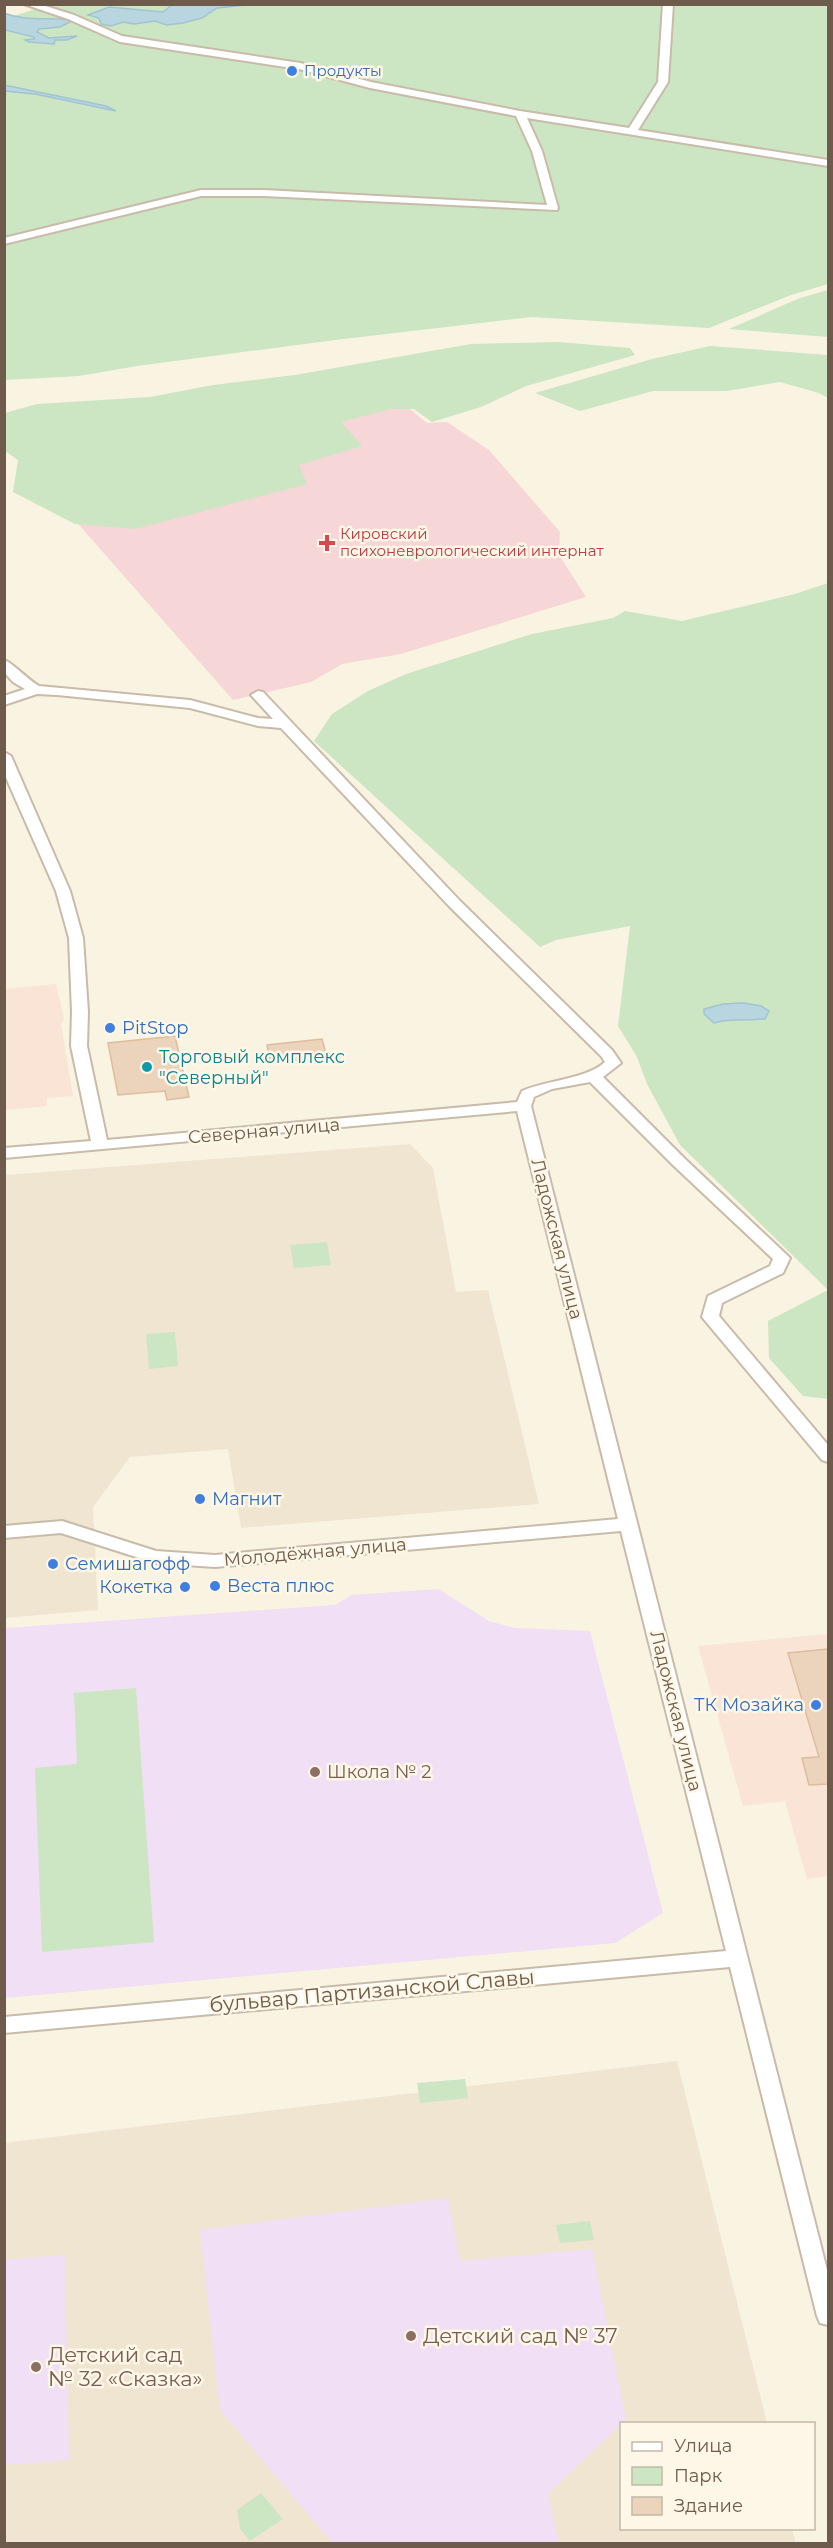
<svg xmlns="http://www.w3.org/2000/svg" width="833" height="2548" viewBox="0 0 833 2548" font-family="Montserrat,sans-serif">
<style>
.residential{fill:#f0e5d1}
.commercial{fill:#f9e4d6}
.education{fill:#f0dff5}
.medical{fill:#f6d6d6}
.green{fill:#cce5c2}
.water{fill:#b9d6e0;stroke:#a0c4d1;stroke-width:1.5}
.building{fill:#ecd4bc;stroke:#ddbd9e;stroke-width:1.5}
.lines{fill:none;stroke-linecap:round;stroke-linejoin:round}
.minor-casing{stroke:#c8bbaa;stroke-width:4}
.minor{fill:#fff;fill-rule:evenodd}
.shop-dot{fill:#3f7fe0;stroke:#fdf7e7;stroke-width:2}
.health-dot{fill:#e0444e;stroke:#fdf7e7;stroke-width:2}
.culture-dot{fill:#0f9aa8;stroke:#fdf7e7;stroke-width:2}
.education-dot{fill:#8d6e63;stroke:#fdf7e7;stroke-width:2}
.labels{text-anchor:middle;stroke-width:5;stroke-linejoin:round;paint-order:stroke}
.far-shop-label{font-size:15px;fill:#366cbe;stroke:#fdf7e7;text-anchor:start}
.far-health-label{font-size:15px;fill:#be3a42;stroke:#fdf7e7;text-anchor:start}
.shop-label{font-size:18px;fill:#366cbe;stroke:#fdf7e7;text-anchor:start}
.culture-label{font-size:18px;fill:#0d838f;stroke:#fdf7e7;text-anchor:start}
.street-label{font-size:18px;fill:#6e5b4b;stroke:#fdf7e7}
.education-label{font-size:18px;fill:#785e54;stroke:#fdf7e7;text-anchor:start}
.near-street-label{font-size:21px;fill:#6e5b4b;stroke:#fdf7e7}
.near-education-label{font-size:21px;fill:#785e54;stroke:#fdf7e7;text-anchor:start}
</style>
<rect width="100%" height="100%" fill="#f9f3e2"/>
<path class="residential" d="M410,1144L433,1168L456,1292L488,1290L539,1504L241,1528L228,1449L130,1457L93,1507L98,1610L5,1618V1175Z
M677,2061L767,2423L622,2424V2528L792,2529L796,2543H5L4,2143Z"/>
<path class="commercial" d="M56,984L64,1019L61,1024L73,1096L47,1098V1106L5,1110V989Z
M828,1634V1876L807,1879L785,1801L743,1806L698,1646Z"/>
<path class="education" d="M438,1589L489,1621L514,1628L590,1631L663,1913L615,1943L5,1998V1628L335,1605L352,1595Z
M448,2198L460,2261L592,2249L626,2419L548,2494L559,2543H332L220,2410L200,2230Z
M65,2255L69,2460L5,2465V2260Z"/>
<path class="medical" d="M400,401L427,423L447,422L489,450L560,532L559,555L586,597L401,654L342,664L311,682L233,700L72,517L354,437L335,417Z"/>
<path class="green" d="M51,4L828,5V284L791,295L709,328L532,317L335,340L137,366L79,376L5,380L4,19Z
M828,290V337L729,329L800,298Z
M558,342L630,348L635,355L526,386L481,407L432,422L414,409H391L341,422L362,446L299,465L307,484L135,529L75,524L13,492L18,460L5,451V413L37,404L150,397L213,385L295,375L471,344Z
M710,346L828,355V398L819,393L780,382L727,391H653L580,411L535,393L652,359Z
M828,583V1399L803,1396L769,1358L768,1321L828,1290L680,1145L647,1084L637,1057L618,1026L630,926L556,940L540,947L314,741L332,714L368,691L406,674L532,634L613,618L625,611L682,621L795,594Z
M327,1242L331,1265L294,1268L290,1245Z
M175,1332L178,1366L149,1369L146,1334Z
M136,1688L154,1942L42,1952L35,1768L77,1764L74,1693Z
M465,2079L468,2098L420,2103L417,2083Z
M590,2221L594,2240L560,2243L556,2225Z
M261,2493L283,2519L250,2541L240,2529L237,2510Z"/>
<path class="water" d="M172,5H246L217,8L202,18L183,23L167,25L155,21L134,24L123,22L111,26L101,24L99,18L88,15L109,7L163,12Z
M4,13C26,22 47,17 70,20L72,21L60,27L39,29L37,32L49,38L77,36L67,40H55L54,44L29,42L25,40L34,39V37L5,30Z
M4,85L106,106L116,111L35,94L5,91Z
M744,1003L761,1006L769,1011L765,1019C747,1021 730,1018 714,1023L704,1014V1009L723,1004Z"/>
<path class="building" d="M175,1036L189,1097L167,1100L165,1091L118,1095L108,1043Z
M322,1039L327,1057L271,1063L267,1045Z
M828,1649V1784L809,1785L802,1758L819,1757L788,1653Z"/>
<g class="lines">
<defs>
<path id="minor" d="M24,4H39L74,15L122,36L300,63L371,82L520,111L629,128L658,82L663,4H673L668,82L638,130L828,160V166L527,118L542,151L558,208L557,210L264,196H201L4,244V238L201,190H264L547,205L532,151L516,116L370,88L299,69L120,42L68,19Z
M4,660C13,663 28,680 39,686L190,700L258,718L273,719L251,695L258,691L263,692L460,901L612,1050L621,1063L603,1077L685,1159L790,1258L783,1273L722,1303L719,1316L828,1445V1462L822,1460L702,1317L708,1296L770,1266L773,1259L673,1165L590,1082L552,1089L534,1097L531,1106L828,2274V2325L820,2323L817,2316L730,1967L4,2033V2017L726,1951L621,1531L215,1567L155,1563L61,1533L4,1538V1526L62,1521L156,1551L215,1555L618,1519L517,1111L4,1158V1148L91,1141L71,1046L72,1012L69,938L56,891L4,773V752L11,756L70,891L83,938L88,1012L87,1046L107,1140L517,1102L522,1091C547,1080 587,1079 605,1062L601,1056L450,907L281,728L258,726L190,708L57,695L37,694L4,705V696L25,689L13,682L4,672Z"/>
</defs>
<use href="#minor" class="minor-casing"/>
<use href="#minor" class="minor"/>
</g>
<g class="shop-dot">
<circle cx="292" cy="71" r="6"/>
<circle cx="110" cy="1028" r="6"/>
<circle cx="200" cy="1499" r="6"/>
<circle cx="53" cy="1564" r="6"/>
<circle cx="215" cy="1586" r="6"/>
<circle cx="185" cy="1587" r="6"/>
<circle cx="816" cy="1705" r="6"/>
</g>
<path class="health-dot" d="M324 534h6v6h6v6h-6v6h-6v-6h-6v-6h6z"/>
<circle class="culture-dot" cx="147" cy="1067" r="6"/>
<g class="education-dot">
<circle cx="315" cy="1772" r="6"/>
<circle cx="411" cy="2336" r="6"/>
<circle cx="36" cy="2367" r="6"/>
</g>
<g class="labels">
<g class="far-shop-label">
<text x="304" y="76">Продукты</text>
</g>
<g class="far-health-label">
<text x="340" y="539">Кировский<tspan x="340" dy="17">психоневрологический интернат</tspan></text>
</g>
<g class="shop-label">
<text x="122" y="1034">PitStop</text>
<text x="212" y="1505">Магнит</text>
<text x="65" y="1570">Семишагофф</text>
<text x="227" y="1592">Веста плюс</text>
<text x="173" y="1593" text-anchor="end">Кокетка</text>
<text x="804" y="1711" text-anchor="end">ТК Мозайка</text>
</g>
<g class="culture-label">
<text x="159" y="1063">Торговый комплекс<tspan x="159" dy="21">"Северный"</tspan></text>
</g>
<g class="street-label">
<text transform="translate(264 1131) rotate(-5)" y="6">Северная улица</text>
<text transform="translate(557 1239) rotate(76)" y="6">Ладожская улица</text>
<text transform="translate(315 1552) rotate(-5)" y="6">Молодёжная улица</text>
<text transform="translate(676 1711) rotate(76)" y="6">Ладожская улица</text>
</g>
<g class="education-label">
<text x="327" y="1778">Школа № 2</text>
</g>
<g class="near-street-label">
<text transform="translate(372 1991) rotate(-5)" y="7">бульвар Партизанской Славы</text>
</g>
<g class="near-education-label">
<text x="423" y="2343">Детский сад № 37</text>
<text x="48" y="2362">Детский сад<tspan x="48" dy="24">№ 32 «Сказка»</tspan></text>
</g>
</g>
<rect width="833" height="2548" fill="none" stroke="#6e5b4b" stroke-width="12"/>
<rect x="620" y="2422" width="195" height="108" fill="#fdf7e7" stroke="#c4b9a9" stroke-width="1.5"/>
<rect x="632" y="2442" width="30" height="9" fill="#ffffff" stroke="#c4b9a9" stroke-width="1.5"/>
<text x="674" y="2452" font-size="18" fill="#6e5b4b">Улица</text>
<rect x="632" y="2467" width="30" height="18" fill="#cce5c2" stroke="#c4b9a9" stroke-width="1.5"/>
<text x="674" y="2482" font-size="18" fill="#6e5b4b">Парк</text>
<rect x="632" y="2497" width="30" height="18" fill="#ecd4bc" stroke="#c4b9a9" stroke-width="1.5"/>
<text x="674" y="2512" font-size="18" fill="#6e5b4b">Здание</text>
</svg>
